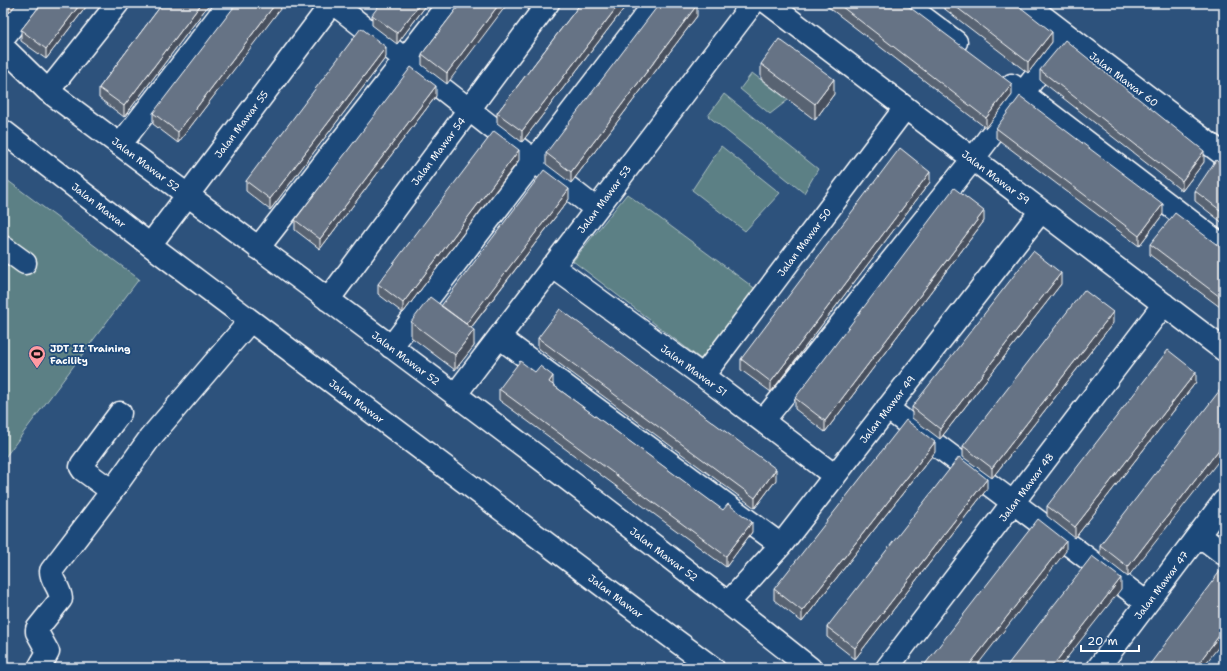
<svg xmlns="http://www.w3.org/2000/svg" width="1227" height="671" viewBox="0 0 1227 671" font-family="'Shantell Sans',sans-serif">
<style>
.green{fill:#5b8085;stroke:#adc0c2}
.lines{fill:none;stroke-linecap:round;stroke-linejoin:round}
.minor-casing{stroke:#fff;stroke-width:25}
.minor{stroke:#1f4a7a;stroke-width:22}
.wall{fill:#586372;stroke:#fff}
.shaded-wall{fill:#47505d;stroke:#fff}
.building{fill:#667385;stroke:#fff}
.labels{text-anchor:middle;stroke-width:3.5;stroke-linejoin:round;paint-order:stroke}
.street-label{font-size:10px;fill:#fff;stroke:#1f4a7a}
.poi-label{font-size:10px;font-weight:bold;fill:#fff;stroke:#1f4a7a;text-anchor:start}
</style>
<rect width="100%" height="100%" fill="#2d527c"/>
<filter id="ink" filterUnits="userSpaceOnUse"><feTurbulence type="fractalNoise" baseFrequency=".025" numOctaves="2"/><feDisplacementMap in="SourceGraphic" scale="8" xChannelSelector="R" yChannelSelector="G"/><feConvolveMatrix kernelMatrix="1 2 1 2 8 2 1 2 1" color-interpolation-filters="sRGB"/></filter>
<g filter="url(#ink)">
<path class="green" d="M752,73L788,100L770,114L740,89Z
M724,94L818,169L804,193L708,116Z
M721,146L780,193L745,231L692,190Z
M3,177L139,279L3,460Z
M627,194L761,293L702,360L573,261Z"/>
<g class="lines">
<defs>
<path id="minor" d="M333,3L596,209
M768,3L1224,350
M904,3L956,42
M1025,3L1224,155
M3,38L30,3
M3,47L48,91C303,282 561,469 810,668
M1012,85L1224,247
M48,91L118,3
M3,131L150,245L667,634L713,668
M120,145L229,3
M150,245L332,3
M3,247L25,263
M258,248L449,3
M552,266L703,376L835,476
M328,300L548,3
M499,337L781,545
M391,347L655,3
M703,376L905,108
M455,395L753,3
M887,408L1147,603
M763,421L973,159L1067,35
M112,491L83,470L81,467L82,464L120,413
M1199,535L1224,554
M728,603L781,545L1041,211
M39,668L48,652L37,632V629L61,599C60,587 51,581 51,571L112,491L150,438L250,321
M887,668L1164,304
M1098,668L1224,501"/>
</defs>
<use href="#minor" class="minor-casing"/>
<use href="#minor" class="minor"/>
</g>
<path class="wall" d="M3,3H17L9,13L3,8Z
M42,3H89L46,59L21,41V30Z
M163,3H210L124,117L99,98V88Z
M284,3L178,143L153,124V113Z
M428,3L397,44L372,25V15Z
M461,3L447,84L422,65V54Z
M581,3H628L522,142L497,123V113Z
M823,3H904L1012,95L986,128Z
M937,3H1015L1052,42L1028,73Z
M697,16L571,183L546,164V153Z
M386,57L270,210L246,191V181Z
M761,64L834,94L815,120L761,79Z
M1040,70L1204,162L1182,191L1040,80Z
M436,96L320,249L295,230V220Z
M996,128L1163,214L1139,246L996,138Z
M519,160L403,313L378,294V284Z
M1224,167V224L1195,201V191Z
M930,182L771,392L741,370V359Z
M569,199L471,328L474,346L455,370L411,337V322L441,306Z
M984,221L825,432L795,409V398Z
M1150,244L1224,250V310L1150,255Z
M1061,284L940,439L912,418V407Z
M1113,323L992,478L963,457V446Z
M538,338L776,480L755,508L538,348Z
M1196,382L1075,538L1047,516V506Z
M553,385L752,532L726,567L499,400V389Z
M1224,392L1128,577L1100,555V545Z
M935,452L802,622L774,600V589Z
M987,489L855,659L827,637V627Z"/>
<path class="shaded-wall" d="M9,3H17L9,13Z
M81,3H89L46,59V49Z
M202,3H210L124,117V106Z
M276,3H284V4L178,143V132Z
M421,3H428L397,44V33Z
M500,3H508L447,84V73Z
M620,3H628L522,142V131Z
M697,5V16L571,183V172Z
M1052,32V42L1028,73V62Z
M386,47V57L270,210V199Z
M834,79V94L815,120V104Z
M1012,84V95L986,128V118Z
M436,86V96L320,249V239Z
M519,150V160L403,313V303Z
M1204,151V162L1182,191V181Z
M930,172V182L771,392V382Z
M569,189V199L463,338V327Z
M1163,204V214L1139,246V236Z
M984,211V221L825,432V421Z
M1061,273V284L940,439V429Z
M1113,312V323L992,478V468Z
M474,330V346L455,370V355Z
M1196,372V382L1075,538V527Z
M553,376V386L549,382Z
M935,442V452L802,622V611Z
M1224,443V454L1128,577V567Z
M776,469V480L755,508V498Z
M987,479V489L855,659V648Z
M752,522V532L726,567V556Z
M1066,541V551L975,668H967Z
M1121,578V589L1059,668H1051Z
M1224,629V640L1202,668H1195Z"/>
<path class="building" d="M42,3H81L46,49L21,30Z
M163,3H202L124,106L99,88Z
M237,3H276L178,132L153,113Z
M381,3H421L397,33L372,15Z
M461,3H500L447,73L422,54Z
M581,3H620L522,131L497,113Z
M660,3H694L697,5L571,172L546,153Z
M837,3H904L1012,84L986,118Z
M951,3H1015L1052,32L1028,62Z
M361,28L386,47L270,199L246,181Z
M779,39L834,79L815,104L761,64Z
M1065,40L1204,151L1182,181L1040,70Z
M411,67L436,86L320,239L295,220Z
M1020,96L1163,204L1139,236L996,128Z
M494,131L519,150L403,303L378,284Z
M900,148L930,172L771,382L741,359Z
M1216,160L1224,167V213L1195,191Z
M544,170L569,189L466,324L441,306Z
M954,188L984,211L825,421L795,398Z
M1175,213L1224,250V300L1150,244Z
M1033,251L1061,273L940,429L912,407Z
M1084,290L1113,312L992,468L963,446Z
M430,297L474,330L455,355L411,322Z
M560,309L776,469L755,498L538,338Z
M1168,350L1196,372L1075,527L1047,506Z
M520,361L535,372L540,366L553,376L549,382L723,510L728,504L752,522L726,556L499,389Z
M1220,390L1224,392V443L1128,567L1100,545Z
M906,420L935,442L802,611L774,589Z
M959,457L987,479L855,648L827,627Z
M1038,519L1066,541L967,668H922Z
M1092,556L1121,578L1051,668H1005Z
M1224,566V629L1195,668H1147Z
M1224,659V668H1217Z"/>
</g>
<defs>
<symbol id="stadium-pin" viewBox="-11 -11 22 30"><path d="M0 17L-7.5 6A9.5 9.5 0 1 1 7.5 6Z" fill="#ff9aa2" stroke="#1f4a7a"/><path d="M0-5a6.5 5 0 1 0 0 10a6.5 5 0 1 0 0-10ZM-3.5-1.8h7v3.6h-7Z" fill="#111"/></symbol>
</defs>
<g fill-rule="evenodd">
<use href="#stadium-pin" x="27" y="344" width="20" height="27"/>
</g>
<g class="labels">
<g class="street-label">
<text transform="translate(1124 79) rotate(37)" y="4">Jalan Mawar 60</text>
<text transform="translate(241 124) rotate(-53)" y="4">Jalan Mawar 55</text>
<text transform="translate(438 151) rotate(-53)" y="4">Jalan Mawar 54</text>
<text transform="translate(146 164) rotate(37)" y="4">Jalan Mawar 52</text>
<text transform="translate(996 177) rotate(37)" y="4">Jalan Mawar 59</text>
<text transform="translate(604 199) rotate(-53)" y="4">Jalan Mawar 53</text>
<text transform="translate(99 205) rotate(38)" y="4">Jalan Mawar</text>
<text transform="translate(804 242) rotate(-53)" y="4">Jalan Mawar 50</text>
<text transform="translate(406 358) rotate(37)" y="4">Jalan Mawar 52</text>
<text transform="translate(694 370) rotate(36)" y="4">Jalan Mawar 51</text>
<text transform="translate(357 401) rotate(37)" y="4">Jalan Mawar</text>
<text transform="translate(887 409) rotate(-52)" y="4">Jalan Mawar 49</text>
<text transform="translate(1026 487) rotate(-53)" y="4">Jalan Mawar 48</text>
<text transform="translate(664 554) rotate(37)" y="4">Jalan Mawar 52</text>
<text transform="translate(1161 585) rotate(-53)" y="4">Jalan Mawar 47</text>
<text transform="translate(616 596) rotate(37)" y="4">Jalan Mawar</text>
</g>
<g class="poi-label">
<text x="50" y="352">JDT II Training<tspan x="50" dy="12">Facility</tspan></text>
</g>
</g>
<rect width="1227" height="671" fill="none" stroke="#1f4a7a" stroke-width="16"/>
<rect x="8" y="8" width="1211" height="655" fill="none" stroke="#fff" stroke-width="1.5" filter="url(#ink)"/>
<path d="M1081 645v6h58v-6" fill="none" stroke="#ffffff" stroke-width="2"/>
<text x="1087" y="645" font-size="12" fill="#ffffff" stroke="#1f4a7a" stroke-width="3" paint-order="stroke">20 m</text>
</svg>
